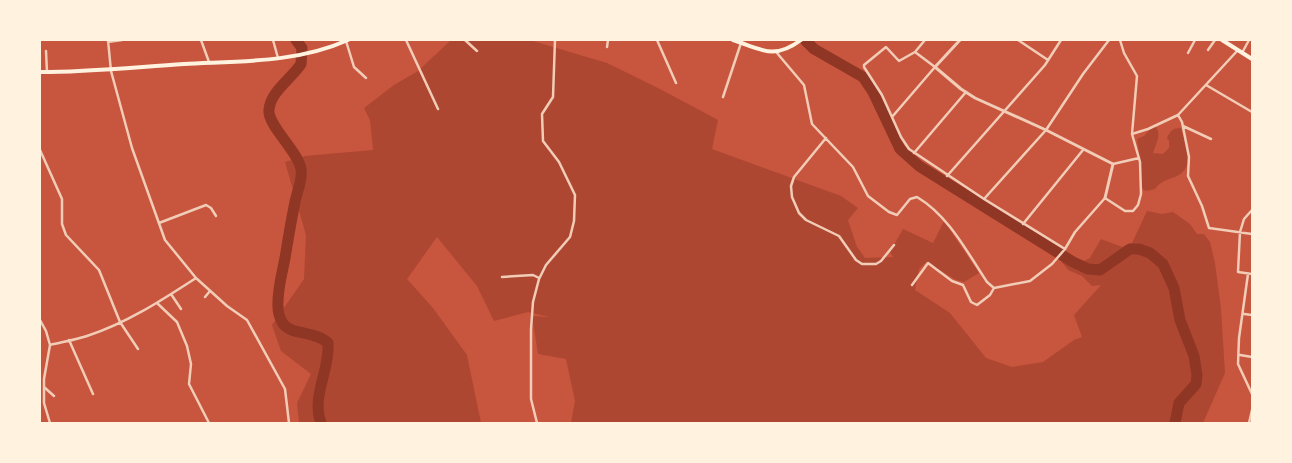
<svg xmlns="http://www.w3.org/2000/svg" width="1292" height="463" viewBox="0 0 1292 463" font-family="'Nunito Sans',sans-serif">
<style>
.green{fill:#ae4732}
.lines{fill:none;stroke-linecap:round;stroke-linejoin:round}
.river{stroke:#8f3625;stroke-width:11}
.minor{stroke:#f1ccb7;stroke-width:2.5}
.tertiary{stroke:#f1ccb7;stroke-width:3}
.secondary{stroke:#fff3e0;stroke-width:4}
</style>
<rect width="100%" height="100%" fill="#c8553d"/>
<path class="green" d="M451,40L533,41L607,63L658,88L718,120L712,149L841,196L858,208L848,220L857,247L865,258L893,257L890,252L903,229L933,243L944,221L979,273L964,282L956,280L926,262L919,269L915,290L950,313L986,358L1012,367L1043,362L1074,340L1082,337L1074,315L1101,285L1092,286L1082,276L1068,270L1061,261L1065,255L1084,261L1090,258L1101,239L1122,247L1132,243L1147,211L1162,214L1173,212L1190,224L1197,234H1204L1210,242L1215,263L1221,309L1225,373L1203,423H571L575,401L566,359L538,354L532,316L549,317L528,312L494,321L477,286L437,237L407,279L433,308L467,355L481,423H299L297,403L311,374L281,351L272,325L304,279L306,235L285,162L305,156L373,150L370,120L364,108L394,85L418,71Z
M1154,125C1163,133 1156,143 1153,153L1163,154L1169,148V141L1167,138C1170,131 1173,128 1181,128C1185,144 1197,168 1175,177C1166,180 1160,182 1155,189L1146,191L1141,188V165L1137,139L1144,136Z"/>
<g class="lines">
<path class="river" d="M296,40L302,48L301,64C292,78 270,92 269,110C267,125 298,151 301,169C303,180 297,191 295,202C291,221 288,240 285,258C282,274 277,291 278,307C278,311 280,318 282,322C289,336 315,330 328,343C330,371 311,396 321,423
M805,40L814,49L863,77L873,92L900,149L919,166L1073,262L1088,269L1100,270L1130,249H1139L1150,253L1163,264L1174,288L1180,320L1194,356L1197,375L1196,384L1179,403L1175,423"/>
<path class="minor" d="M108,40L111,71L132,148L165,240L196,278L227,306L247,320L285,389L289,423
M201,40L209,62
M273,40L278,58
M406,40L438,109
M465,40L477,51
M657,40L676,83
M1018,40L1048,60
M346,41L354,67L366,78
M108,42L122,40
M607,47L608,40
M1208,50L1215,40
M46,51L47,72
M915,52L925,40
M777,53L804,85L812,124L853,167L868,196L889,212L897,215L910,199L917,197C949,216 967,252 987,282L994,288L1030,281L1052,264L1065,249L1075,232L1105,198L1125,211H1133L1138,205L1141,194L1140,162L1132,134L1137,76L1124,53L1120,40
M1188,53L1195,40
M1242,53L1249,40
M1206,85L1252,112
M723,97L741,43
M1178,115L1182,122L1189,157L1188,176L1202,206L1209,228L1252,234
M892,117L935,67L915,52L899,61L886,47L864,65V67L882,95L901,137L909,149L984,199L1065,249
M1183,126L1211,139
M1132,134L1148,129L1178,115L1238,50
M826,138L794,177L791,186L792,197L799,213L806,220L839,236L856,260L862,264H876L881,261L894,245
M40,150L62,199V224L66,235L99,270L120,322L138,349
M914,153L966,92
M1113,164L1139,158
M947,176L1045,65L1061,40
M984,199L1046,130L1083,74L1109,40
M1252,210L1244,219L1240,232L1238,272L1252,274
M159,223L206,205L211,208L216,216
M1023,224L1083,150
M1248,274L1239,338L1238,364L1252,394
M502,277L533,275L539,278
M912,285L928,263L952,281L963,285L971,302L977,305L990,295L994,288
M171,294L181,309
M205,297L210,291
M157,303L177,322L187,346L191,364L189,384L209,423
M1244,314L1252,315
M40,320L46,331L50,345L44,379V403L50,423
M69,340L93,394
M50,345C62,342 75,340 87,336C127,323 162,300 196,278
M1240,355L1252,357
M44,387L54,396
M537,423L531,399V329L533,302L539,279L546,265L570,237L574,221L575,195L559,162L543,141L542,114L553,97L555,40
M1249,423L1252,410"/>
<path class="tertiary" d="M960,40L935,67L961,89L975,98L1046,130L1113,164L1105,198"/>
<path class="secondary" d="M733,40C762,50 774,60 801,40
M1222,40L1252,59
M40,72C88,72 136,67 184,64C239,61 297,63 348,40"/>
</g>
<rect width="1292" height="463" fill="none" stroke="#fff3e0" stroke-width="82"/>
</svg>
